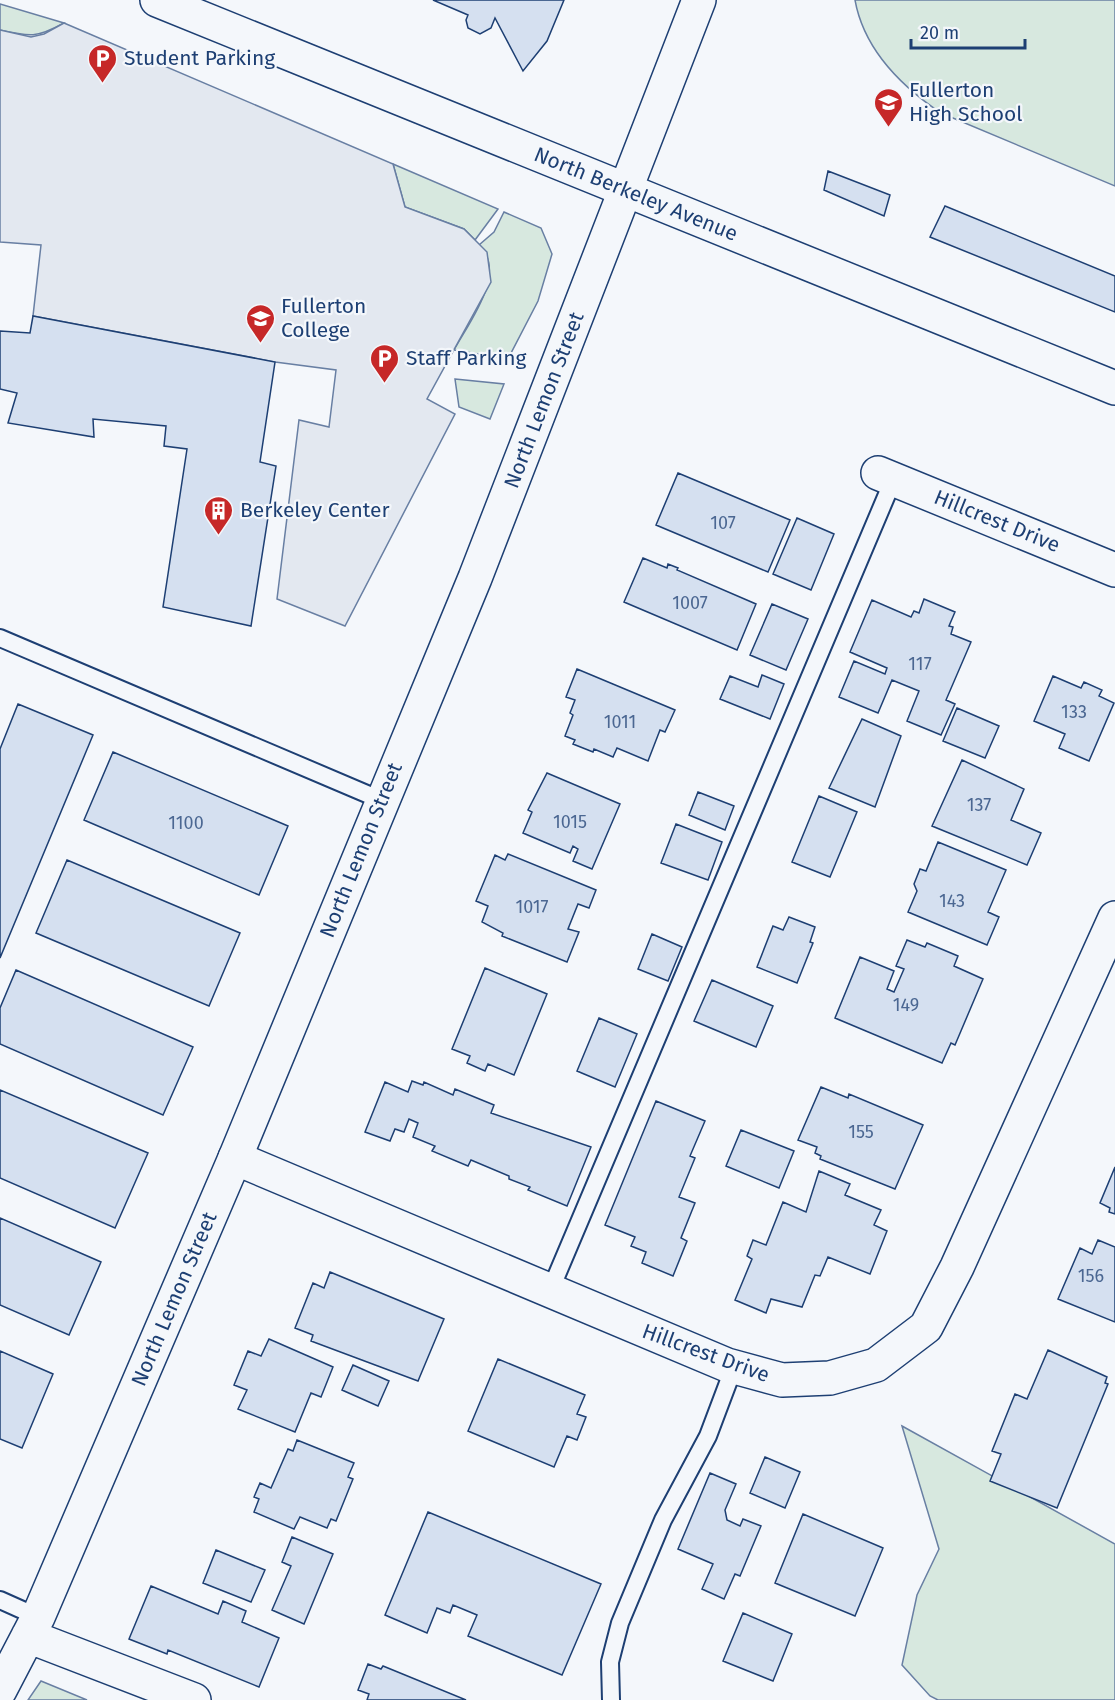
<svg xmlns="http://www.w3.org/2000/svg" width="1115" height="1700" viewBox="0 0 1115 1700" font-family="'Fira Sans',sans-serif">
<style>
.green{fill:#d7e8df;stroke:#687fa3;stroke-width:1.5}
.parking{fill:#e3e8f0;stroke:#687fa3;stroke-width:1.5}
.building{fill:#d5e0f0;stroke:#1d3f73;stroke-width:1.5}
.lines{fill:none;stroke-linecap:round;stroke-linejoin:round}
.lane-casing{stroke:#1d3f73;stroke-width:20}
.street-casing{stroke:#1d3f73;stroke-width:36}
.secondary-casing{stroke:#1d3f73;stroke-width:36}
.lane{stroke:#f4f7fb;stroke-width:16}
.street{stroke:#f4f7fb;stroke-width:33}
.secondary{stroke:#f4f7fb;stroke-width:33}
.labels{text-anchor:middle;stroke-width:4.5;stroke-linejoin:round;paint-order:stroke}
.number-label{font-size:18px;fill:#4b6792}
.poi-label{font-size:21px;fill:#1d3f73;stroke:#f4f7fb;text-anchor:start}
.street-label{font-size:21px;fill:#1d3f73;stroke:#f4f7fb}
</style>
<rect width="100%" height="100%" fill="#f4f7fb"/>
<path class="green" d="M855,0H1115V186L941,113C901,86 864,50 855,0Z
M0,4L64,23C37,38 30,37 0,30Z
M393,164L498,209L475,240L464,229L405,207Z
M504,212L541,228L552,254L538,301L508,359L454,350C469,322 508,273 479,245L494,232Z
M455,379L504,384L490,419L459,407Z
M902,1426L1115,1544V1700H938L930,1696L902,1665L917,1595L939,1549Z
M41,1681L87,1700H28Z"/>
<path class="parking" d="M64,23L393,164L405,207L464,229L487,252L491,282L427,399L455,414L345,626L277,599L299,420L329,427L336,370L275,362L33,316L41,245L0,242V30L31,37L44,34Z"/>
<path class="building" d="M433,0H564L547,41L523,71L495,18L491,28L480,34L468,28L466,20L468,15Z
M828,171L890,195L884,216L824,190Z
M945,206L1115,276V312L930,237Z
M33,316L275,362L260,462L276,466L251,626L163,607L187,449L164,446L166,426L93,419L94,437L8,423L17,393L0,389V331L30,333Z
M678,473L790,520L768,572L656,525Z
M797,518L834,534L811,590L773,574Z
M643,558L667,568L668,564L678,568L677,570L756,604L737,650L624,602Z
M924,599L955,612L949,626L953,627L951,634L971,642L946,700L955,704L941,735L907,721L919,691L892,680L878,713L839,697L854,661L885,674L887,668L850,652L872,600L911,617L914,611L919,613Z
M772,604L808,619L786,670L750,655Z
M577,669L675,710L665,732L660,730L648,761L617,748L613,757L594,749L593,752L573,744L575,740L565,736L573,715L570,713L575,700L566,697Z
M762,675L784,684L770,719L720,699L730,676L758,687Z
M1053,676L1081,688L1084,682L1102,690L1099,696L1114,703L1089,761L1059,748L1065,734L1034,721Z
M18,704L93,735L0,958V749Z
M957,708L999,726L985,758L943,741Z
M862,719L901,736L875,807L829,788Z
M113,752L288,826L259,895L84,820Z
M962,760L1024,789L1011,820L1041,833L1027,865L932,826Z
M547,773L620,804L592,869L573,861L578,849L573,846L570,853L523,833L532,812L528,810Z
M698,792L734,806L725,830L689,815Z
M819,796L857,812L830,877L792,862Z
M676,824L722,842L708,880L661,863Z
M938,842L1006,870L988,912L999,917L987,945L908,912L917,891L914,884L920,869L926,871Z
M508,854L596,890L589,908L578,904L568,929L579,932L567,962L502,936L503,933L482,922L488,906L476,901L495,855L505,860Z
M67,860L240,933L209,1006L36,933Z
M789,917L815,927L810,942L813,943L797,983L757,967L773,926L783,930Z
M652,934L682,947L668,981L638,969Z
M907,940L925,947L927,943L958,956L954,966L983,979L955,1045L951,1043L942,1063L835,1018L860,957L894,971L887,989L894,992L904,969L896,966Z
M485,968L547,994L514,1075L488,1064L485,1071L467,1063L470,1056L452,1049Z
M16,970L193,1047L163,1115L0,1044V1008Z
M712,980L773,1006L756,1047L694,1021Z
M599,1018L637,1034L615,1087L577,1071Z
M412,1081L423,1085L424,1082L453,1095L455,1089L494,1105L491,1113L591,1147L567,1206L528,1190L530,1187L509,1179V1176L471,1160L468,1166L432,1151L435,1146L413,1137L418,1123L409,1119L404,1132L395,1129L390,1141L365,1132L385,1082L408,1092Z
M821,1087L848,1098L849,1094L923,1125L895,1189L820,1159L821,1156L815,1153L817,1147L798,1140Z
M0,1090L148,1153L115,1228L0,1178Z
M656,1101L705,1121L690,1156L695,1158L679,1197L695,1203L681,1238L687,1241L673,1276L642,1263L646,1252L631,1246L635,1237L605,1225Z
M741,1130L794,1151L779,1188L726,1166Z
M1115,1167V1214L1109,1212L1110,1208L1100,1203Z
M819,1171L850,1184L845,1195L881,1210L874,1225L887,1231L870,1274L828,1257L820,1276L815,1275L802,1307L771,1299L766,1313L735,1300L752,1259L747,1256L753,1240L766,1245L783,1202L806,1212Z
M0,1218L101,1262L69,1335L0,1305Z
M1098,1240L1115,1247V1322L1058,1299L1080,1248L1092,1254Z
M330,1272L444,1319L418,1381L311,1341L313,1335L295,1328L313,1283L324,1288Z
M269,1339L333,1367L321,1397L311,1393L295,1432L238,1409L247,1390L234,1385L248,1351L261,1356Z
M1048,1350L1107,1377L1105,1383L1108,1384L1057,1508L990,1481L1001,1454L992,1451L1015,1394L1027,1399Z
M0,1351L53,1374L22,1448L0,1439Z
M498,1359L585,1395L577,1414L586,1417L577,1440L567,1436L554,1467L468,1431Z
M353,1365L389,1381L378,1406L342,1390Z
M297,1440L354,1463L348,1477L353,1479L336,1521L331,1519L327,1528L300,1517L294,1529L254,1512L259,1499L254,1497L260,1483L271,1488L288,1449L293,1451Z
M765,1457L800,1472L785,1508L750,1493Z
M710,1473L736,1484L725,1510L727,1520L740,1526L743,1519L761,1526L740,1576L735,1574L724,1599L702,1589L713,1564L678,1549Z
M428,1512L601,1584L562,1675L468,1636L477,1615L453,1605L450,1613L437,1608L427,1633L385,1615Z
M803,1514L883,1548L855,1616L775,1583Z
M292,1537L333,1554L304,1624L272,1610L291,1566L282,1562Z
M216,1550L265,1570L251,1602L203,1583Z
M151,1586L218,1614L223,1601L246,1611L242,1622L279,1638L259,1687L168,1650L167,1654L129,1639Z
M743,1613L792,1634L773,1681L723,1661Z
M368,1664L381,1669L383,1666L466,1700H367L369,1694L358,1690Z"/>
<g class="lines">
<defs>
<path id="lane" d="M0,638L381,800
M550,1291L894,478
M0,1600L38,1617
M611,1700L610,1662L620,1623L663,1520L708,1436L734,1367"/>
<path id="street" d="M878,473L1115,570
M235,1158L727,1365L782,1380L830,1378L876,1365L926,1327L957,1267L1115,918"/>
<path id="secondary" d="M157,0L1115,388
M28,1636L194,1700
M0,1690L38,1617L235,1158L475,578L699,0"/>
</defs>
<use href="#lane" class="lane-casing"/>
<use href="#street" class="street-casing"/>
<use href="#secondary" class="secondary-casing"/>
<use href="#lane" class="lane"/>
<use href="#street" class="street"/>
<use href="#secondary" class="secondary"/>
</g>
<defs>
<symbol id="parking-pin" viewBox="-11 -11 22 30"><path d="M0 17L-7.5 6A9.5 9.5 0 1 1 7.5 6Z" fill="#c62828" stroke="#f4f7fb"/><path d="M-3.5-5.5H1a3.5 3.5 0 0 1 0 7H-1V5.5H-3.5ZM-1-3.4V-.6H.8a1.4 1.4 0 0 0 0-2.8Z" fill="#fff"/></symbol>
<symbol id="school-pin" viewBox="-11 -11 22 30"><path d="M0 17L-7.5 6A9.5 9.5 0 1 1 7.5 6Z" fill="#c62828" stroke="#f4f7fb"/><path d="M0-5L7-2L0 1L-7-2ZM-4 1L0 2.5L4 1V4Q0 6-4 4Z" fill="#fff"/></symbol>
<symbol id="university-pin" viewBox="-11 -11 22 30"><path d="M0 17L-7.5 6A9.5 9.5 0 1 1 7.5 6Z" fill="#c62828" stroke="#f4f7fb"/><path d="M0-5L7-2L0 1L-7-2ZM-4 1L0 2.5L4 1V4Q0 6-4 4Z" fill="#fff"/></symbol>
<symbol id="building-pin" viewBox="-11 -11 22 30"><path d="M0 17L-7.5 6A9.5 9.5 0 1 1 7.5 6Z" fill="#c62828" stroke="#f4f7fb"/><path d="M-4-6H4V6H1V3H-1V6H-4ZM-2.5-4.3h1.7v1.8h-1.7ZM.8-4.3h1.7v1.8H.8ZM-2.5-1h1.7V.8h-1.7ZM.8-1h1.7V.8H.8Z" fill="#fff"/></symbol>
</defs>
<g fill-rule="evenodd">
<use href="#parking-pin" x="86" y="42" width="33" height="45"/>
<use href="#school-pin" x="872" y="86" width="33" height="45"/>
<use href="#university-pin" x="244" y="302" width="33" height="45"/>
<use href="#parking-pin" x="368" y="342" width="33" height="45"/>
<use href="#building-pin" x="202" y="494" width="33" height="45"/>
</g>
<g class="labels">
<g class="number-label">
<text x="723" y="529">107</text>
<text x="690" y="609">1007</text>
<text x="920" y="670">117</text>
<text x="1074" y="718">133</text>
<text x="620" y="728">1011</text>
<text x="979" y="811">137</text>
<text x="570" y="828">1015</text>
<text x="186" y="829">1100</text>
<text x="952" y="907">143</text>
<text x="532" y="913">1017</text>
<text x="906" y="1011">149</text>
<text x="861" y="1138">155</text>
<text x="1091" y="1282">156</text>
</g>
<g class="poi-label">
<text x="124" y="65">Student Parking</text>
<text x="909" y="97">Fullerton<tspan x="909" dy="24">High School</tspan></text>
<text x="281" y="313">Fullerton<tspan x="281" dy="24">College</tspan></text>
<text x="406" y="365">Staff Parking</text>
<text x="240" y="517">Berkeley Center</text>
</g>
<g class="street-label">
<text transform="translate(636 194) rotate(22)" y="7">North Berkeley Avenue</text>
<text transform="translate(544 400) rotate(-69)" y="7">North Lemon Street</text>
<text transform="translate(997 521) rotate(22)" y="7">Hillcrest Drive</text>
<text transform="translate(361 850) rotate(-68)" y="7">North Lemon Street</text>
<text transform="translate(174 1299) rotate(-67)" y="7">North Lemon Street</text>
<text transform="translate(706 1353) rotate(20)" y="7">Hillcrest Drive</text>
</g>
</g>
<path d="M911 39v9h114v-9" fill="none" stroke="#1d3f73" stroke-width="3"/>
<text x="920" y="39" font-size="18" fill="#1d3f73" stroke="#f4f7fb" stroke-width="4.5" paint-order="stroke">20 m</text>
</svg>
